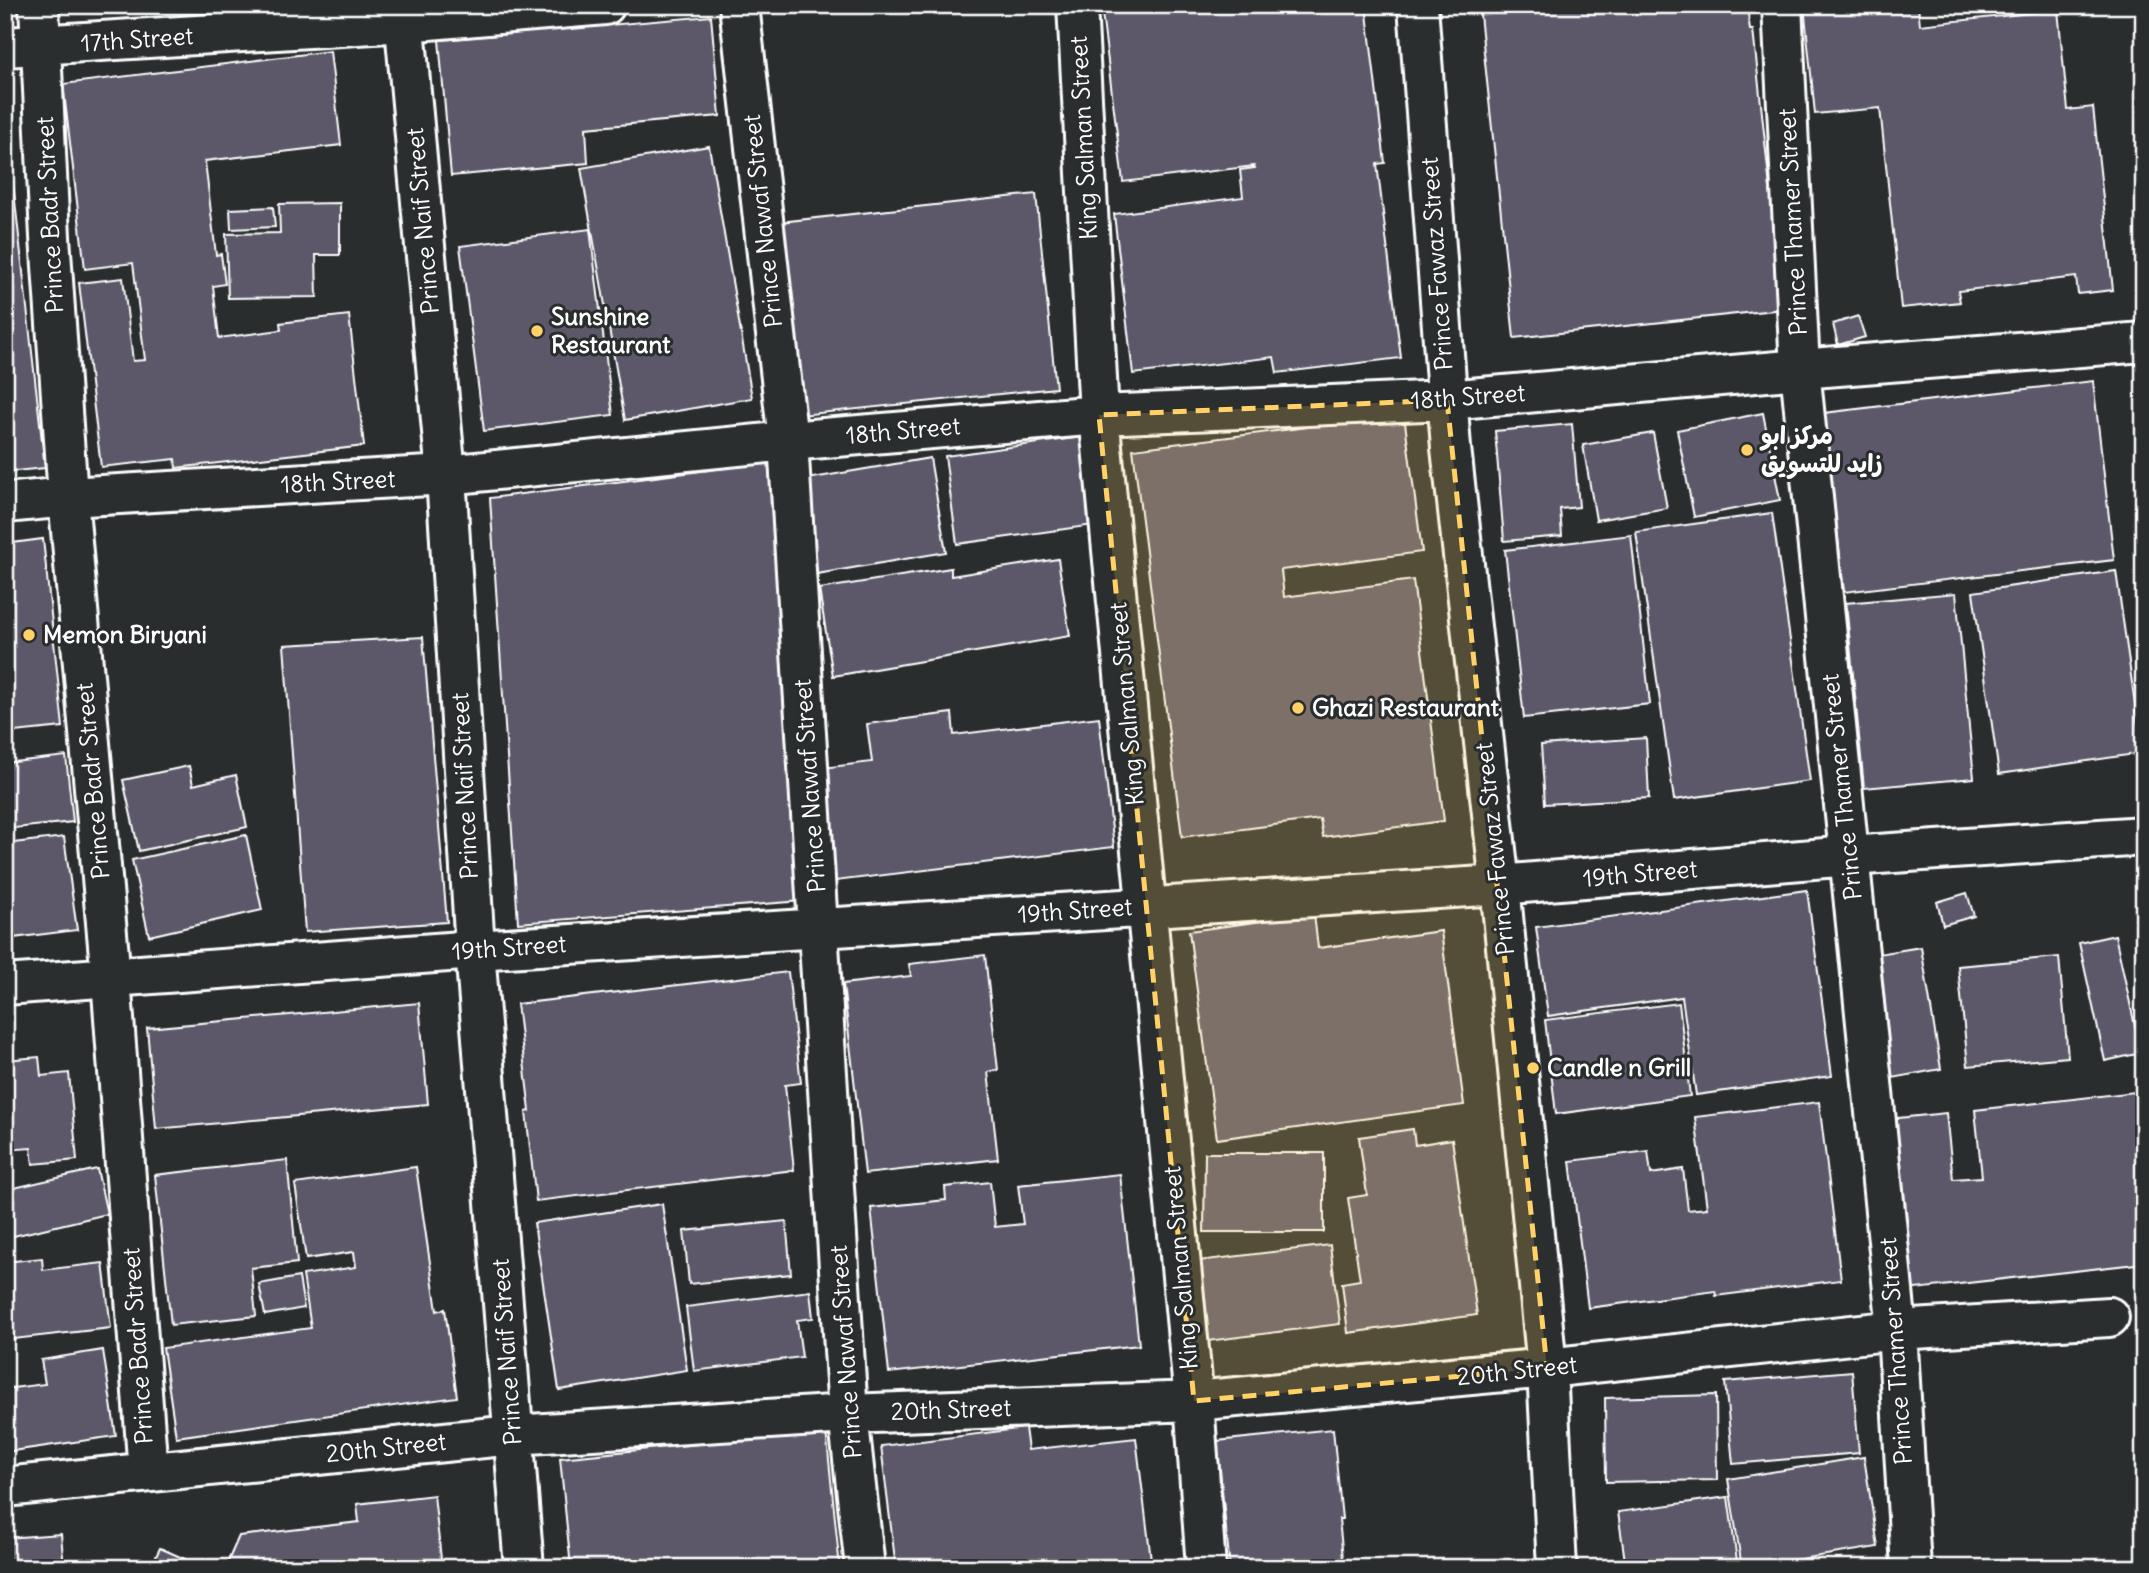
<svg xmlns="http://www.w3.org/2000/svg" width="2149" height="1573" viewBox="0 0 2149 1573" font-family="Delius,'Playpen Sans Arabic',sans-serif">
<style>
.building{fill:#5c596b;stroke:#fff;stroke-width:2}
.lines{fill:none;stroke-linecap:round;stroke-linejoin:round}
.minor-casing{stroke:#fff;stroke-width:44}
.minor{stroke:#2a2d2e;stroke-width:38}
.marked{fill:#ffd166;fill-opacity:0.2;stroke:#ffd166;stroke-width:5;stroke-dasharray:14 9;stroke-linejoin:round}
.poi-dot{fill:#ffd166;stroke:#2a2d2e;stroke-width:2.5}
.labels{text-anchor:middle;stroke-width:6;stroke-linejoin:round;paint-order:stroke}
.street-label{font-size:24px;fill:#fff;stroke:#2a2d2e}
.poi-label{font-size:24px;font-weight:bold;fill:#fff;stroke:#2a2d2e;text-anchor:start}
</style>
<rect width="100%" height="100%" fill="#2a2d2e"/>
<filter id="ink" filterUnits="userSpaceOnUse"><feTurbulence type="fractalNoise" baseFrequency=".0143" numOctaves="2"/><feDisplacementMap in="SourceGraphic" scale="14" xChannelSelector="R" yChannelSelector="G"/><feConvolveMatrix kernelMatrix="1 2 1 2 8 2 1 2 1" color-interpolation-filters="sRGB"/></filter>
<g filter="url(#ink)">
<path class="building" d="M1101,5H1366L1385,163L1377,164L1401,358L1277,373L1274,357L1133,374L1114,214L1243,197L1240,170L1255,168L1254,166L1123,182Z
M1479,5H1747L1750,30H1753L1783,309L1514,338Z
M1804,5H1918L1920,25L2058,10L2068,110L2093,107L2113,290L2078,294L2076,277L1958,291L1960,302L1901,308L1880,108L1815,114Z
M711,16L720,116L586,128L588,163L451,176L439,40Z
M330,51L341,145L205,161L216,255L221,254L225,284L213,286L219,338L281,330L280,323L349,315L364,446L176,468L175,459L101,467L79,283L123,278L133,361L145,360L133,263L85,269L63,84Z
M5,142L10,169L5,170Z
M709,146L752,398L625,420L581,168Z
M13,183L45,468L5,472V184Z
M1036,194L1056,388L801,415L780,222Z
M340,203V255H316L317,297L228,298L226,234L280,233L279,204Z
M273,207L275,227L231,229L230,209Z
M590,229L613,415L484,431L460,246Z
M1858,316L1865,337L1838,345L1833,324Z
M2093,381L2114,560L1844,592L1824,413Z
M1763,413L1780,500L1694,517L1677,430Z
M1404,415L1422,552L1281,570L1284,597L1413,580L1444,821L1323,837L1320,819L1182,837L1133,449Z
M1572,424L1579,507L1560,509L1562,536L1504,541L1495,431Z
M1653,433L1667,508L1596,520L1583,445Z
M1082,437L1094,525L957,544L945,456Z
M930,458L946,552L817,574L801,480Z
M780,461L803,901L518,923L490,498Z
M1772,513L1810,781L1674,800L1636,532Z
M1631,535L1650,704L1524,718L1505,550Z
M43,539L63,727L5,733V544Z
M1058,559L1070,636L833,676L819,589L951,568V576Z
M2116,571L2142,753L1999,774L1973,592Z
M1956,593L1974,778L1864,788L1846,603Z
M423,637L447,922L305,932L284,645Z
M952,713L954,735L1099,717L1114,847L836,881L822,768L872,762L867,724Z
M1646,738L1649,798L1545,804L1541,745Z
M66,756L73,822L5,829V763Z
M189,766L193,785L236,775L247,827L139,851L123,780Z
M246,835L262,910L149,936L132,860Z
M64,837L77,930L5,939V844Z
M1807,890L1832,1076L1696,1095L1682,997L1548,1016L1536,927Z
M1967,893L1974,916L1943,925L1937,902Z
M1314,914L1318,948L1441,931L1464,1105L1217,1139L1189,931Z
M2115,935L2141,1053L2105,1061L2079,943Z
M1921,947L1941,1069L1892,1078L1872,955Z
M985,955L998,1070L988,1072L998,1159L865,1174L843,984L911,976L909,964Z
M2059,957L2068,1057L1968,1066L1958,966Z
M788,972L801,1083L785,1085L794,1170L536,1201L526,1112L530,1111L517,1004Z
M419,1003L428,1104L156,1129L147,1028Z
M1679,1003L1690,1096L1556,1114L1545,1020Z
M39,1057L41,1076L69,1073L77,1160L33,1164L31,1148L5,1150V1060Z
M2144,1091V1263L1907,1290L1889,1119L1946,1113L1953,1179L1982,1177L1975,1110Z
M1819,1102L1841,1280L1716,1296L1715,1291L1588,1308L1570,1161L1648,1151L1651,1174L1683,1169L1688,1210L1707,1208L1695,1117Z
M1413,1129L1415,1145L1452,1139L1477,1315L1348,1333L1342,1283L1360,1280L1348,1198L1367,1195L1359,1137Z
M1205,1153H1324V1232H1204Z
M287,1160L297,1263L251,1268L256,1316L171,1325L155,1175Z
M416,1167L437,1311L445,1309L457,1397L176,1437L163,1348L311,1328L303,1275L356,1267L354,1252L306,1259L295,1184Z
M97,1169L107,1214L5,1238V1190Z
M1120,1174L1139,1345L889,1373L871,1208L946,1200L945,1187L990,1182L995,1227L1023,1224L1018,1185Z
M662,1204L687,1370L559,1390L534,1223Z
M786,1221L791,1274L689,1284L684,1231Z
M1330,1245L1340,1324L1208,1341L1198,1261Z
M42,1258L43,1270L103,1263L111,1328L5,1340V1262Z
M299,1277L304,1308L265,1315L259,1284Z
M810,1291L813,1318L797,1320L802,1357L694,1371L686,1307Z
M103,1350L116,1436L5,1452V1389L45,1384L41,1360Z
M1852,1371L1859,1453L1733,1464L1725,1382Z
M1716,1395L1717,1480L1606,1482L1605,1398Z
M1025,1428L1028,1450L1136,1438L1152,1568H896L881,1446Z
M1333,1429L1342,1519H1339L1344,1568H1230L1217,1441Z
M826,1431L840,1568H571L560,1458Z
M1864,1457L1878,1547L1742,1568L1728,1479Z
M434,1495L442,1568H225L239,1536L359,1522L357,1504Z
M1728,1497L1738,1568H1626L1618,1512Z
M61,1534L64,1568H5V1538Z
M160,1548L185,1559L181,1568H142L151,1567Z"/>
<g class="lines">
<defs>
<path id="minor" d="M39,5L50,237L68,497L111,978L148,1472
M403,5L446,475L475,950L524,1568
M739,5L788,441L848,1414L865,1568
M1077,5L1099,415L1194,1401L1206,1568
M1418,5L1451,448L1500,885L1547,1368L1557,1568
M1782,5L1800,369L1897,1330L1911,1568
M5,47L405,22L605,5
M5,503L68,497L446,475L788,441L1099,415L1447,400L1800,369L2144,342
M5,985L475,950L1500,885L1849,856L2144,836
M5,1487L513,1435L848,1414L1194,1401L1547,1368L1897,1330L2109,1317"/>
</defs>
<use href="#minor" class="minor-casing"/>
<use href="#minor" class="minor"/>
</g>
</g>
<path class="marked" d="M1447,400L1547,1368L1194,1401L1099,415Z"/>
<g class="poi-dot">
<circle cx="537" cy="331" r="7"/>
<circle cx="1747" cy="450" r="7"/>
<circle cx="29" cy="635" r="7"/>
<circle cx="1298" cy="708" r="7"/>
<circle cx="1533" cy="1068" r="7"/>
</g>
<g class="labels">
<g class="street-label">
<text transform="translate(137 40) rotate(-4)" y="8">17th Street</text>
<text transform="translate(1084 138) rotate(-93)" y="8">King Salman Street</text>
<text transform="translate(50 215) rotate(-93)" y="8">Prince Badr Street</text>
<text transform="translate(423 221) rotate(-95)" y="8">Prince Naif Street</text>
<text transform="translate(763 221) rotate(-96)" y="8">Prince Nawaf Street</text>
<text transform="translate(1793 222) rotate(-93)" y="8">Prince Thamer Street</text>
<text transform="translate(1437 264) rotate(-94)" y="8">Prince Fawaz Street</text>
<text transform="translate(1468 397) rotate(-4)" y="8">18th Street</text>
<text transform="translate(903 431) rotate(-5)" y="8">18th Street</text>
<text transform="translate(338 482) rotate(-3)" y="8">18th Street</text>
<text transform="translate(1127 704) rotate(-95)" y="8">King Salman Street</text>
<text transform="translate(93 781) rotate(-95)" y="8">Prince Badr Street</text>
<text transform="translate(465 786) rotate(-93)" y="8">Prince Naif Street</text>
<text transform="translate(810 786) rotate(-94)" y="8">Prince Nawaf Street</text>
<text transform="translate(1842 787) rotate(-96)" y="8">Prince Thamer Street</text>
<text transform="translate(1495 849) rotate(-96)" y="8">Prince Fawaz Street</text>
<text transform="translate(1640 874) rotate(-5)" y="8">19th Street</text>
<text transform="translate(1075 911) rotate(-4)" y="8">19th Street</text>
<text transform="translate(509 948) rotate(-4)" y="8">19th Street</text>
<text transform="translate(1181 1268) rotate(-95)" y="8">King Salman Street</text>
<text transform="translate(138 1346) rotate(-94)" y="8">Prince Badr Street</text>
<text transform="translate(1896 1351) rotate(-94)" y="8">Prince Thamer Street</text>
<text transform="translate(507 1352) rotate(-94)" y="8">Prince Naif Street</text>
<text transform="translate(846 1352) rotate(-94)" y="8">Prince Nawaf Street</text>
<text transform="translate(1517 1371) rotate(-6)" y="8">20th Street</text>
<text transform="translate(951 1410) rotate(-2)" y="8">20th Street</text>
<text transform="translate(386 1448) rotate(-6)" y="8">20th Street</text>
</g>
<g class="poi-label">
<text x="551" y="325">Sunshine<tspan x="551" dy="28">Restaurant</tspan></text>
<text x="1761" y="444">مركز ابو<tspan x="1761" dy="28">زايد للتسويق</tspan></text>
<text x="43" y="643">Memon Biryani</text>
<text x="1312" y="716">Ghazi Restaurant</text>
<text x="1547" y="1076">Candle n Grill</text>
</g>
</g>
<rect width="2149" height="1573" fill="none" stroke="#2a2d2e" stroke-width="28"/>
<rect x="14" y="14" width="2121" height="1545" fill="none" stroke="#fff" stroke-width="2.5" filter="url(#ink)"/>
</svg>
